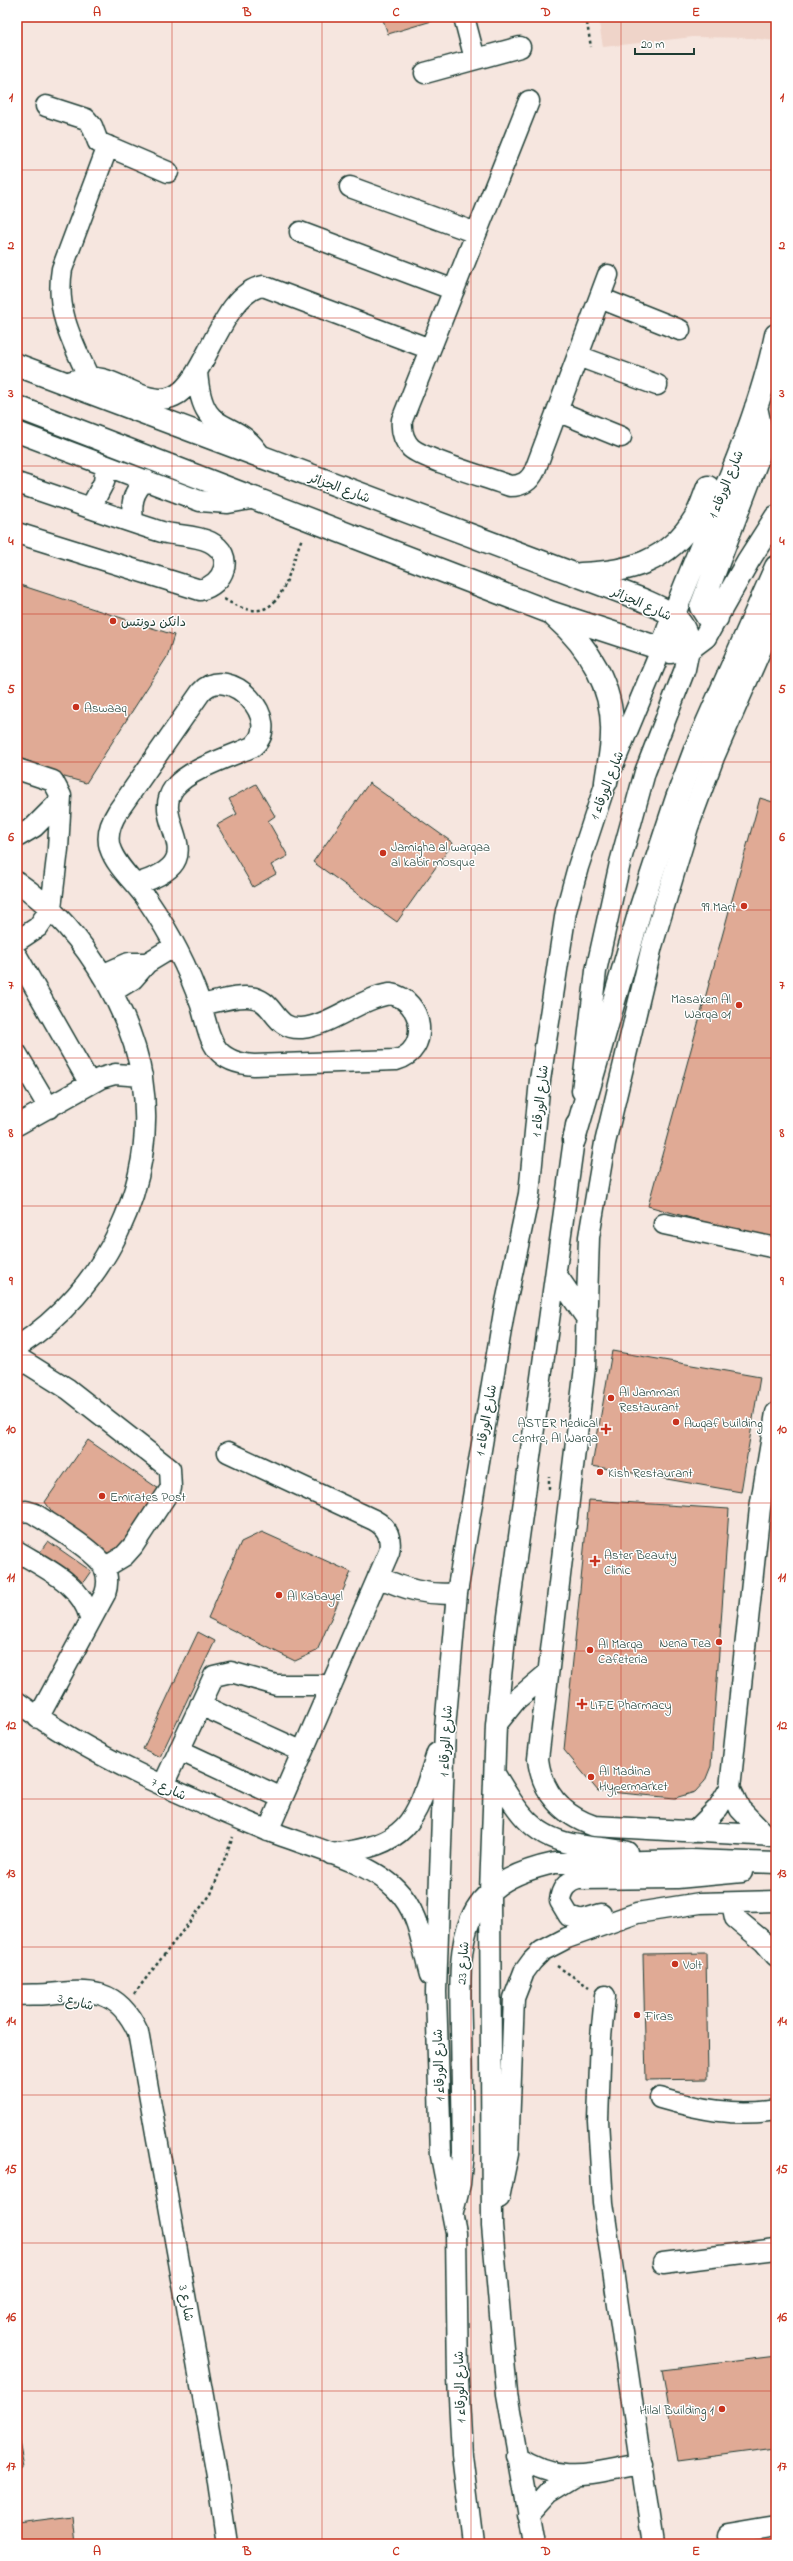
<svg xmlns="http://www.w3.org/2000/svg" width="793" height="2561" viewBox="0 0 793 2561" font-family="'Indie Flower','Playpen Sans Arabic',sans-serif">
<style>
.built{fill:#efd4c9}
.building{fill:#e0aa95;stroke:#1f3d34}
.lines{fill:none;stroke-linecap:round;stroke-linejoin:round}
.minor-casing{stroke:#1f3d34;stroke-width:23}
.major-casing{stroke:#1f3d34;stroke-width:25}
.path{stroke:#1f3d34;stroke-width:2.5;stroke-dasharray:3 3;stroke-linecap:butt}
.minor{stroke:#fff;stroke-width:20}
.major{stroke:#fff;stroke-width:22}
.grid{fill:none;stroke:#c8321e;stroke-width:1;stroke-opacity:0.55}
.poi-dot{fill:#c8321e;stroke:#fff;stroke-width:1.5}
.labels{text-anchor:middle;stroke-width:3;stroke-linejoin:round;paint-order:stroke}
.street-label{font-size:13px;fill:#1f3d34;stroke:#fff}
.poi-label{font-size:13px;fill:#1f3d34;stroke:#fff;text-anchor:start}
.neatline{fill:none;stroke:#c8321e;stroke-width:1.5}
.grid-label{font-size:13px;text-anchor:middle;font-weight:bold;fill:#c8321e}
</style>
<rect width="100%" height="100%" fill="#f6e6df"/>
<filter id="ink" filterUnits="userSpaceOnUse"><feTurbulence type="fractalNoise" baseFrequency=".025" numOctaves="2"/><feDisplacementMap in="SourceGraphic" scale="8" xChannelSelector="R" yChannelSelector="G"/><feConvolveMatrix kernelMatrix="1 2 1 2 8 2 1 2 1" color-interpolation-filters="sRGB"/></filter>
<g filter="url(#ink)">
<path class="built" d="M598,17H776V41L752,38L693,37L603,47Z"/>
<path class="building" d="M382,17H442V18L388,34Z
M17,584L174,635L167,657L86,783L32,768L33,763L17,757Z
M369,783L453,843L397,922L313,862Z
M256,784L275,816L268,821L288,856L271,865L276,874L253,887L217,825L237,814L229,799Z
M760,798L776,803V1242L648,1206Z
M612,1351L760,1377L741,1492L592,1466Z
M88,1440L159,1489L112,1557L56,1517L45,1502Z
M589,1500L729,1509L711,1766L705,1781L695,1792L675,1798L598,1791L564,1750Z
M262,1532L351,1572L317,1651L295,1661L208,1618L241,1542Z
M48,1541L91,1571L82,1584L39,1553Z
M198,1632L215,1641L160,1757L143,1749Z
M706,1953L708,2079L646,2080L643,1954Z
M776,2356V2448L678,2461L662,2370Z
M17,2432L24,2467L17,2469Z
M72,2516L75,2544H17V2523Z"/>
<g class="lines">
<defs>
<path id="minor" d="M464,17L475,59
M425,73L520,47
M529,101L402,420C401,430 403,440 411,448C425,460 489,478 510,486C522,486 530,481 535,470L608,275
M46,106L86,119L92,126L98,142L168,172
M350,187L476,233
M300,232L454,290
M600,298L680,330
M578,356L657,385
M197,371C202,443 234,412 262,458
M89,378C72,341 55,310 62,269L108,146
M66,383C78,379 89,376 102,379C124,384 150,407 174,396C206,382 221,293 263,286L430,349
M557,411L621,437
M17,432L200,501L228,503L256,498
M17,483C66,499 114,517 162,532C177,536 196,535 210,542C236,555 224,585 200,590L17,533
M91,507L104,482L106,466
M133,522C131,504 132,492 146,480
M771,577V605L765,640L714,757L688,827L652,946L605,1143L589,1237L585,1367L538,1759C542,1793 562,1815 594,1826L776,1836
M17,769L53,781L61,796L58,849L51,908L38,927L17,941
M17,837L34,827L59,802
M17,882C55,908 84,943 107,983C123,1012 137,1044 142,1078C159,1184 105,1290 17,1347
M136,884C219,860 148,823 174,788C187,770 231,756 252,747C286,721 228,661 201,692L118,811C111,822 106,835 110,848C116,867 137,884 148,901C170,933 188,968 201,1005
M17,956L90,1084
M102,975L129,963H147
M112,992L133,979L147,963L175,946
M390,994C424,999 431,1051 396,1060L254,1065C212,1062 211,1040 201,1005C217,1002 239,994 255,998C276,1004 274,1030 302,1028C329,1026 361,998 390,994Z
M17,1054L49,1108
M582,1091L596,971L620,863L645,772L685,669L689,649
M17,1125L101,1078L115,1074L142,1076
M664,1224L776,1248
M556,1274L587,1319
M17,1357L68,1389L170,1469L171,1488L133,1546L124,1556L104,1568
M228,1452L374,1520C387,1527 392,1537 389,1552L268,1831
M17,1513L26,1511L33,1513C50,1524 96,1551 104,1567C108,1576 108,1585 105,1594L38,1718
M17,1551C46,1569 81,1583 90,1618
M378,1577C405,1589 427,1596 457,1593
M17,1702C92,1757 179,1794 264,1829C303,1845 367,1860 396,1889C420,1913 421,1944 430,1975
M200,1705L301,1751
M496,1725L516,1700L548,1673
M179,1750L282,1798
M495,1774C517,1810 531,1838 578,1845C594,1848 611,1848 627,1852
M163,1785L214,1676L231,1672L276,1685H330
M730,1788L740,1809L766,1836
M694,1832L718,1808L730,1788L760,1508L776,1413
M331,1854C410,1845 415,1823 437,1753
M732,1903L735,1918L764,1942L776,1956
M601,1914L581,1920L569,1916L560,1901C561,1889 567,1882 578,1879L677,1878L742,1872
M17,1995C27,1994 38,1995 48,1994C90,1989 118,1988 138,2032L217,2475L227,2544
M605,1996L601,2037L598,2120L603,2203L653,2544
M660,2098C698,2109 736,2117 776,2110
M499,2198L508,2154L514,1998L524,1972L532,1961L542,1951L567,1938L637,1913L700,1903L776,1901
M453,2212L460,2184L463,2152C462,2111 462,2069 461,2028C459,1942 455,1884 555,1863L691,1860L776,1863
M663,2263L776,2249
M517,2456C562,2486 592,2472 642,2464
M528,2515L549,2492L575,2476
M728,2534L776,2526
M473,2544L462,2455L458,2379L456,2233L441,2156L436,1992L445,1728L457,1593L504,1312L529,1194L540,1080L566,911L578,867L606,782L661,650
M534,2544L507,2394L492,2225L490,1892L496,1725L505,1638L576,1125"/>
<path id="major" d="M17,365L643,600C669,612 686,617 689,649
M17,407L552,613L671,652L689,649L705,637L748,561L776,517
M581,574C629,572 668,562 695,518C701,508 704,497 708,487
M555,617C589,647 614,687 612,734C612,750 608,766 606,782
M717,618H708L701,607L759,455L761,430L756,407
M661,650C696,546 754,442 776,335
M574,1140L641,907L677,798L695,750L776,567"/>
</defs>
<use href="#minor" class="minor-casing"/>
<use href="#major" class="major-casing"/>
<path class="path" d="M586,17L591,47
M224,599C281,634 285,580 302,538
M549,1489V1476
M557,1966L589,1987
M134,1994L211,1894L233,1837"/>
<use href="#minor" class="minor"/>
<use href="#major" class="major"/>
</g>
</g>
<path class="grid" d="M172,17V2544M322,17V2544M471,17V2544M621,17V2544M17,170H776M17,318H776M17,466H776M17,614H776M17,762H776M17,910H776M17,1058H776M17,1206H776M17,1355H776M17,1503H776M17,1651H776M17,1799H776M17,1947H776M17,2095H776M17,2243H776M17,2391H776"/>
<g class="poi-dot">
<circle cx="113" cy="621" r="4"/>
<circle cx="76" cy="707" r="4"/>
<circle cx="383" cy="853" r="4"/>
<circle cx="744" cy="906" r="4"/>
<circle cx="739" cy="1005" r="4"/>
<circle cx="611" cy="1398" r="4"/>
<circle cx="676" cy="1422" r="4"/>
<path d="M604 1423h4v4h4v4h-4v4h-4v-4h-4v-4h4z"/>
<circle cx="600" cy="1472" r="4"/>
<circle cx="102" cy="1496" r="4"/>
<path d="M593 1555h4v4h4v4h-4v4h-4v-4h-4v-4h4z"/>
<circle cx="279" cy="1595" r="4"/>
<circle cx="719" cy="1642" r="4"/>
<circle cx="590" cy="1650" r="4"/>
<path d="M580 1698h4v4h4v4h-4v4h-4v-4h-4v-4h4z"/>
<circle cx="591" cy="1777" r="4"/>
<circle cx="675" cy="1964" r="4"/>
<circle cx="637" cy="2015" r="4"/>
<circle cx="722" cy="2409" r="4"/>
</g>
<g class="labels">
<g class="street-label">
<text transform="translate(725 484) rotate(-68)" y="5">شارع الورقاء 1</text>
<text transform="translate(340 487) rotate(20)" y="5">شارع الجزائر</text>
<text transform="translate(642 603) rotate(24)" y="5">شارع الجزائر</text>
<text transform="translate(606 785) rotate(-69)" y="5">شارع الورقاء 1</text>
<text transform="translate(539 1101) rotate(-84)" y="5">شارع الورقاء 1</text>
<text transform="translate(485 1420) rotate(-80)" y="5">شارع الورقاء 1</text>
<text transform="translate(445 1741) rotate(-87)" y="5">شارع الورقاء 1</text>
<text transform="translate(169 1788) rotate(25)" y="5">شارع 7</text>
<text transform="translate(462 1963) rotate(-86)" y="5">شارع 23</text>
<text transform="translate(76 2001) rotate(14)" y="5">شارع 3</text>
<text transform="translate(438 2065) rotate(-92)" y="5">شارع الورقاء 1</text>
<text transform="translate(187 2303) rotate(80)" y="5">شارع 3</text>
<text transform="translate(459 2387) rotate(-92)" y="5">شارع الورقاء 1</text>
</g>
<g class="poi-label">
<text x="121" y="626">دانكن دونتس</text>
<text x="84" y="712">Aswaaq</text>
<text x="391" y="851">Jamigha al warqaa<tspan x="391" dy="15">al kabir mosque</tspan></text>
<text x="736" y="911" text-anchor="end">99 Mart</text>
<text x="731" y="1003" text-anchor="end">Masaken Al<tspan x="731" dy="15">Warqa 01</tspan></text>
<text x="619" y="1396">Al Jammari<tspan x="619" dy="15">Restaurant</tspan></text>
<text x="598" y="1427" text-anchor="end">ASTER Medical<tspan x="598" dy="15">Centre, Al Warqa</tspan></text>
<text x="684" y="1427">Awqaf building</text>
<text x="608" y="1477">Kish Restaurant</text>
<text x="110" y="1501">Emirates Post</text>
<text x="604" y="1559">Aster Beauty<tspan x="604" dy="15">Clinic</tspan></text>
<text x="287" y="1600">Al Kabayel</text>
<text x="711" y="1647" text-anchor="end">Nena Tea</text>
<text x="598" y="1648">Al Marqa<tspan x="598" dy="15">Cafeteria</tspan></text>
<text x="590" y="1709">LIFE Pharmacy</text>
<text x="599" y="1775">Al Madina<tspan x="599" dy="15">Hypermarket</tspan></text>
<text x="683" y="1969">Volt</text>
<text x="645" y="2020">Firas</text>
<text x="714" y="2414" text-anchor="end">Hilal Building 1</text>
</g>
</g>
<rect width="793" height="2561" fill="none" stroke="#fff" stroke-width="44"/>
<path d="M635 48v6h59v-6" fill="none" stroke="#1f3d34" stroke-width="2"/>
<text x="641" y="48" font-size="12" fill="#1f3d34" stroke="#ffffff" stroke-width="3" paint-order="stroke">20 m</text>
<rect x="22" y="22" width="749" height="2517" class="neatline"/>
<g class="grid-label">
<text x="97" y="16">A</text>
<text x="247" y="16">B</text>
<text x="396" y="16">C</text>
<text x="546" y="16">D</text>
<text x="696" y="16">E</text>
<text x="11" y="101">1</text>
<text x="782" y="101">1</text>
<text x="11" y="249">2</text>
<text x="782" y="249">2</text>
<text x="11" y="397">3</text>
<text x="782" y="397">3</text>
<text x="11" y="545">4</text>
<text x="782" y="545">4</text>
<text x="11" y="693">5</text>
<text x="782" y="693">5</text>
<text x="11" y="841">6</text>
<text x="782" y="841">6</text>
<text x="11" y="989">7</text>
<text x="782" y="989">7</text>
<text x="11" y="1137">8</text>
<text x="782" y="1137">8</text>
<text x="11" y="1285">9</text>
<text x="782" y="1285">9</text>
<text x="11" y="1433">10</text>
<text x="782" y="1433">10</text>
<text x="11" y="1581">11</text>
<text x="782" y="1581">11</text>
<text x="11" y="1729">12</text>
<text x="782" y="1729">12</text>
<text x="11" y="1877">13</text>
<text x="782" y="1877">13</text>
<text x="11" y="2025">14</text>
<text x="782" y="2025">14</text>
<text x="11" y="2173">15</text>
<text x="782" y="2173">15</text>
<text x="11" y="2321">16</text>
<text x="782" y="2321">16</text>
<text x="11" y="2470">17</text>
<text x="782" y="2470">17</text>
<text x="97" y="2555">A</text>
<text x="247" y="2555">B</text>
<text x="396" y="2555">C</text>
<text x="546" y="2555">D</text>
<text x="696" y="2555">E</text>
</g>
</svg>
